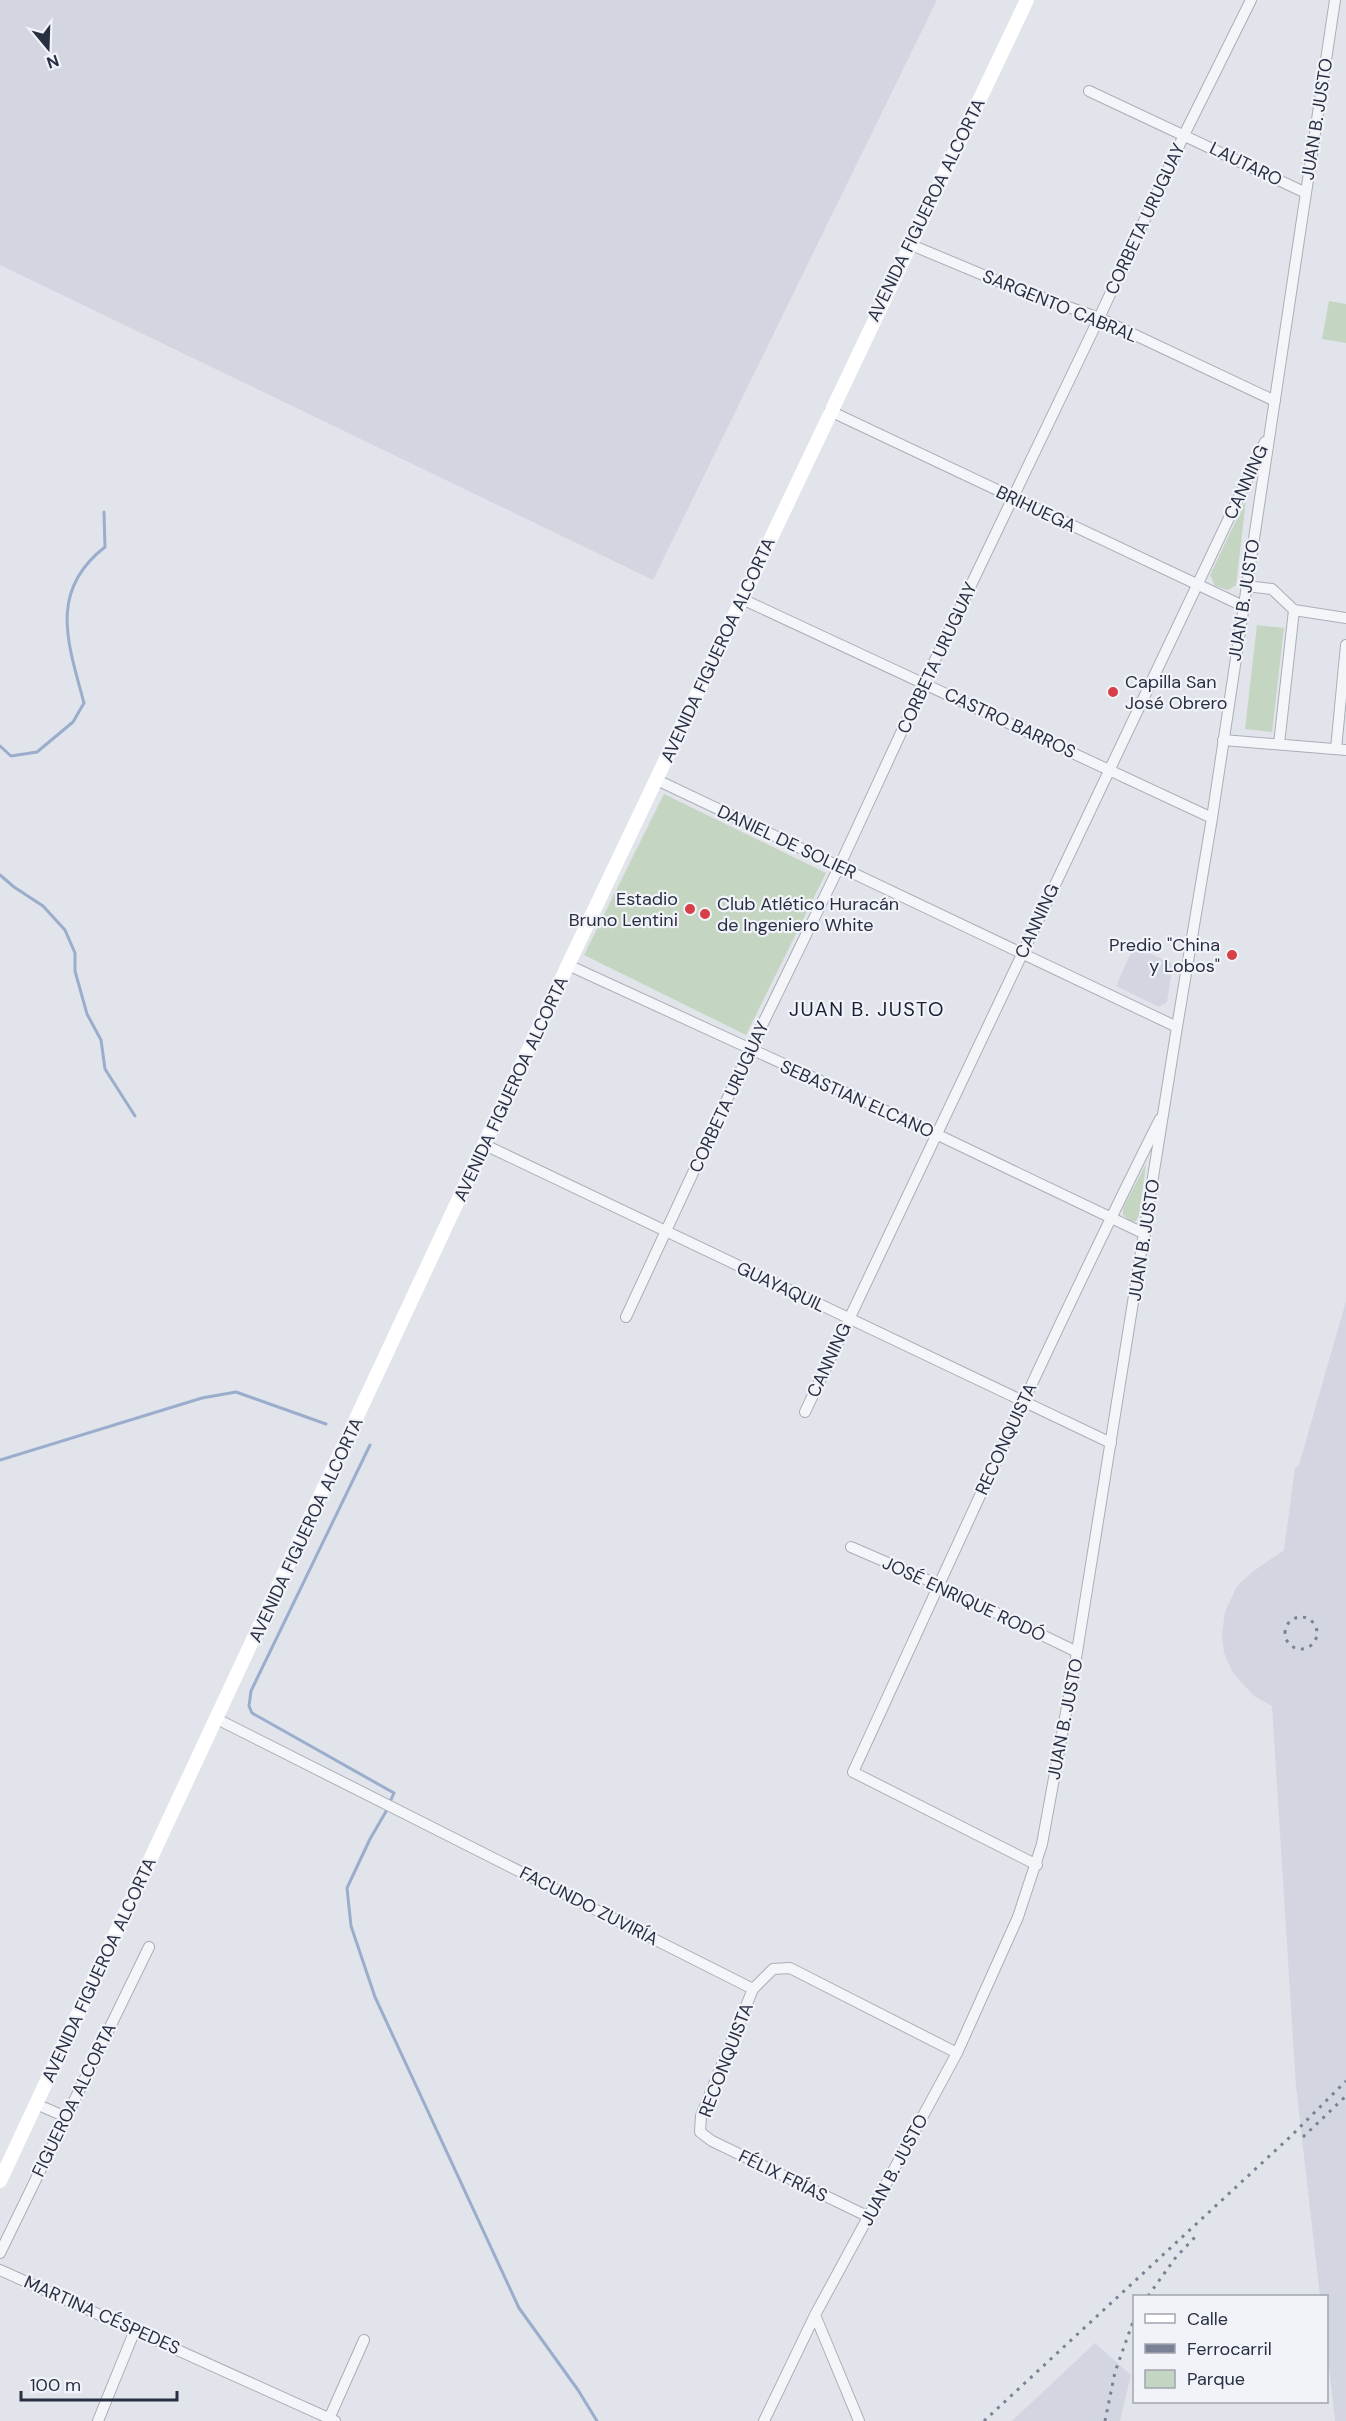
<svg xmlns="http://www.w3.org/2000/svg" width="1346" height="2421" viewBox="0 0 1346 2421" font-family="'DM Sans',sans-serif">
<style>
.built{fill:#d3d6e0}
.green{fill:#c4d5c1}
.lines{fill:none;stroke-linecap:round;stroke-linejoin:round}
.stream{stroke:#9aadcc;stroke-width:3}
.street-casing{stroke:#aaaeb8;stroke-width:12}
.street{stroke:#f4f5f8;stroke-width:10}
.secondary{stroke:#fff;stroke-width:14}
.rail{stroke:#798195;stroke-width:3;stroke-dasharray:3 6;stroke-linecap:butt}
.poi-dot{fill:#d63f47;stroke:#f1f3f8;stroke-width:2}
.labels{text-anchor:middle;stroke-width:4.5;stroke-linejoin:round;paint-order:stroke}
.street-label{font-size:18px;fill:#282f43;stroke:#f1f3f8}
.poi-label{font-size:18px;fill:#282f43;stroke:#f1f3f8;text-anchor:start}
.neighbourhood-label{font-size:20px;letter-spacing:1.5px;fill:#1a2034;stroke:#f1f3f8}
</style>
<rect width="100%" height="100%" fill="#e1e4ea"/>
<path class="built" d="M0,0H937L653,580L0,265Z
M1134,946L1173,964L1167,1002L1159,1007L1116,986Z
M1346,1301V2421H1335L1327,2349L1326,2296H1320L1296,2087L1272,1706L1254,1696L1233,1673L1224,1653L1222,1634L1225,1612L1237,1586L1252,1572L1284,1550L1295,1468L1299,1465Z
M1095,2343L1131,2375L1120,2421H1012Z"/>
<path class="green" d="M1329,301L1346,304V343L1322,339Z
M1246,500L1236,585L1228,590L1215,586L1210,575Z
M1257,625L1284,628L1272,732L1245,729Z
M664,794L826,873L746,1035L584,955Z
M1146,1164L1139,1215L1136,1221L1131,1222L1123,1215V1208Z"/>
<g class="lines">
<path class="stream" d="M0,746L11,756L37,752L73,722L84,703C68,643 48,591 105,547L104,512
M0,875L14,887L43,906L65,930L75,953V971L87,1014L101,1040L105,1069L135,1116
M370,1445L251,1691L249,1706L252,1713L394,1793L390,1802
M0,1460L202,1398L236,1392L326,1424
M388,1808L370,1839L347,1888L351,1926L375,1997L519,2308L578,2390L597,2421"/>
<defs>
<path id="street" d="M1089,91L1306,193
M909,244L1007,285L1099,318L1275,401
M830,411L1243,606
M1246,586L1272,589L1294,610L1346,618
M742,599L1212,818
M1223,740L1346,750
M1279,744L1294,610
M1336,749L1346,645
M657,780L1177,1027
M568,965L936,1134L1145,1234
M485,1145L1111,1443
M626,1317L750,1050L839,867L924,683L1099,318L1184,135L1251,0
M805,1412L1265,442
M851,1547L939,1585L1077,1652
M217,1719L753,1989L773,1969L790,1968L957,2053
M1037,1865L853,1772C954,1553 1052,1334 1160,1119
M753,1989L701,2116L700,2132L712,2141L869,2217
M36,2104L66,2117
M0,2253L149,1947
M0,2270L335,2421
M815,2315L859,2421
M98,2421L135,2330
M328,2421L364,2340
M764,2421L815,2315L957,2053L1018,1917L1042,1844L1077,1652L1177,1027L1212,818L1335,0"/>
</defs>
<use href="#street" class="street-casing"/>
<use href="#street" class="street"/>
<path class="secondary" d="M0,2181L568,965L1027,0"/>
<path class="rail" d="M1285 1633a16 16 0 1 1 32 0a16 16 0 1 1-32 0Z
M1303,2137L1346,2096
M1148,2296L1176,2257L1197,2235
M984,2421L1291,2136L1346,2081
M1105,2421L1115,2372L1134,2319"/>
</g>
<g class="poi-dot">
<circle cx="1113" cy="692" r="6"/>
<circle cx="690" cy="909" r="6"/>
<circle cx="705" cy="914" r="6"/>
<circle cx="1232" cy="955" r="6"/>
</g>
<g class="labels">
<g class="street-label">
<text transform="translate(1317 119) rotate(-81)" y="6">JUAN B. JUSTO</text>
<text transform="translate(1246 164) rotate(26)" y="6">LAUTARO</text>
<text transform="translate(926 210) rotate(-64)" y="6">AVENIDA FIGUEROA ALCORTA</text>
<text transform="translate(1145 219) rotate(-65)" y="6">CORBETA URUGUAY</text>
<text transform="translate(1060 306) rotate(22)" y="6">SARGENTO CABRAL</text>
<text transform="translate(1246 482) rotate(-65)" y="6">CANNING</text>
<text transform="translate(1036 509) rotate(25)" y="6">BRIHUEGA</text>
<text transform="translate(1244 600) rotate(-81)" y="6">JUAN B. JUSTO</text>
<text transform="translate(718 650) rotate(-65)" y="6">AVENIDA FIGUEROA ALCORTA</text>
<text transform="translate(937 658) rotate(-65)" y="6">CORBETA URUGUAY</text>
<text transform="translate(1010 723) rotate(25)" y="6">CASTRO BARROS</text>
<text transform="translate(787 842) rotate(25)" y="6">DANIEL DE SOLIER</text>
<text transform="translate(1037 921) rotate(-65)" y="6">CANNING</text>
<text transform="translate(511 1089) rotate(-65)" y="6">AVENIDA FIGUEROA ALCORTA</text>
<text transform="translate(729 1097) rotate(-65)" y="6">CORBETA URUGUAY</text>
<text transform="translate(857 1099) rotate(24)" y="6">SEBASTIAN ELCANO</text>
<text transform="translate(1144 1240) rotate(-81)" y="6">JUAN B. JUSTO</text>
<text transform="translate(781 1287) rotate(25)" y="6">GUAYAQUIL</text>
<text transform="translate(829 1360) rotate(-65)" y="6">CANNING</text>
<text transform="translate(1006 1439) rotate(-65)" y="6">RECONQUISTA</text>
<text transform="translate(306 1530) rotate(-65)" y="6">AVENIDA FIGUEROA ALCORTA</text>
<text transform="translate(964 1599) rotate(25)" y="6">JOSÉ ENRIQUE RODÓ</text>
<text transform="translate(1065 1719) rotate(-79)" y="6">JUAN B. JUSTO</text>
<text transform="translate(589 1906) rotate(27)" y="6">FACUNDO ZUVIRÍA</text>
<text transform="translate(99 1970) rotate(-65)" y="6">AVENIDA FIGUEROA ALCORTA</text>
<text transform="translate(726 2060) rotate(-69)" y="6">RECONQUISTA</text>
<text transform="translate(74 2100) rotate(-64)" y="6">FIGUEROA ALCORTA</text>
<text transform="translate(894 2170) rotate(-62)" y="6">JUAN B. JUSTO</text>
<text transform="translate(783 2176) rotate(26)" y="6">FÉLIX FRÍAS</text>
<text transform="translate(102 2315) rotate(24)" y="6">MARTINA CÉSPEDES</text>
</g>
<g class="poi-label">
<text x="1125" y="688">Capilla San<tspan x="1125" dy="21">José Obrero</tspan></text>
<text x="678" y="905" text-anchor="end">Estadio<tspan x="678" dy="21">Bruno Lentini</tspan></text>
<text x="717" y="910">Club Atlético Huracán<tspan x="717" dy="21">de Ingeniero White</tspan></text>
<text x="1220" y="951" text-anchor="end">Predio "China<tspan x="1220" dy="21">y Lobos"</tspan></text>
</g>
<g class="neighbourhood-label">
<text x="867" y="1016">JUAN B. JUSTO</text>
</g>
</g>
<rect x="1133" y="2295" width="195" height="108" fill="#f1f3f8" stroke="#a1a5b0" stroke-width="1.5"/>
<rect x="1145" y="2314" width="30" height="9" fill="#ffffff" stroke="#a1a5b0" stroke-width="1.5"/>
<text x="1187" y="2325" font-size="18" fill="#282f43">Calle</text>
<rect x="1145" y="2344" width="30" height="9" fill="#798195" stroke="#a1a5b0" stroke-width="1.5"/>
<text x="1187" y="2355" font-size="18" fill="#282f43">Ferrocarril</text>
<rect x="1145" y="2370" width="30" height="18" fill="#c4d5c1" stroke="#a1a5b0" stroke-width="1.5"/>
<text x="1187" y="2385" font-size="18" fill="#282f43">Parque</text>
<g transform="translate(48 48) rotate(161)" stroke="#f1f3f8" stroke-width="4.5" paint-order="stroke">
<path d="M0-4.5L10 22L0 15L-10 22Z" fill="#282f43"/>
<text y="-9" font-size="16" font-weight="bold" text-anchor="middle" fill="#282f43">N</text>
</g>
<path d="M21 2391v9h156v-9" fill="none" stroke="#282f43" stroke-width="3"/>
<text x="30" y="2391" font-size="18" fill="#282f43" stroke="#f1f3f8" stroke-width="4.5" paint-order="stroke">100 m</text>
</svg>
